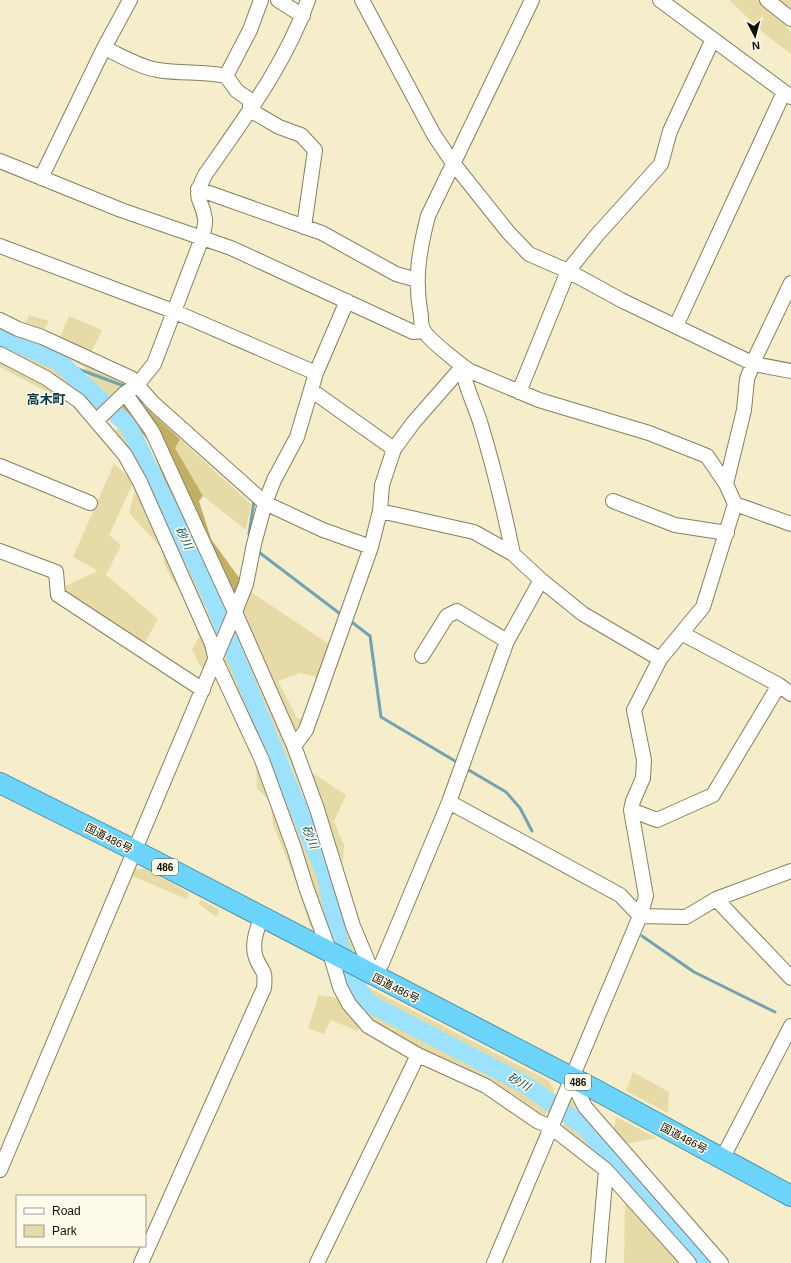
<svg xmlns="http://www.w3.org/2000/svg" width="791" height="1263" viewBox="0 0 791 1263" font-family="Arial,'Noto Sans JP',sans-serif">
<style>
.green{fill:#e6dba7}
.forest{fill:#c1b064}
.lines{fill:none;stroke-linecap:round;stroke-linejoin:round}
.stream{stroke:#73a2b2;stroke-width:3}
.river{stroke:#9ce1fd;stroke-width:18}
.minor-casing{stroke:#867f5f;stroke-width:16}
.highway-casing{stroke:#4d8fa5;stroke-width:22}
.minor{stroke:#fff;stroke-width:14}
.highway{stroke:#6dd4fb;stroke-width:20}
.labels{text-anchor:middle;stroke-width:3;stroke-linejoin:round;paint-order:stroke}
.shield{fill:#fefbed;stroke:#59564a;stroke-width:1}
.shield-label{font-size:10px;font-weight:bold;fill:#120f04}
.street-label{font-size:11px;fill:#120f04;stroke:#fefbed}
.water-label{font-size:12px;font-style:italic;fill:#04546b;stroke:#fefbed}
.quarter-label{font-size:13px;font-weight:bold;fill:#013849;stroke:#fefbed}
</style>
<rect width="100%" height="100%" fill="#f6eecb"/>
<path class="green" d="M729,0H760L780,16L791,33V54L766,35Z
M777,0H791V11Z
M29,315L49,321L42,332L24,325Z
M69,316L102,330L90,354L59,340Z
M24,335L132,383L112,397L91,381L84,367Z
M0,345L59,366L103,407L95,415L71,400L66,402L0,367Z
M119,428C155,480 180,544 207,602L202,610L210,647L206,670L200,666L192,649L199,637C195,626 192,612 187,602C179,586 160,569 163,550L129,513L139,473L112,433Z
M180,439L251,504L246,530L203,496L173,446Z
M114,464L134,481L109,535L121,545L106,575L158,619L143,646L59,589L98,571L73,557Z
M251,592L329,644L319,678L301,673L278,681L297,718L304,720L301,727L291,730L245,624L244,610Z
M238,627L315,812L362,955L345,947L330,876L303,794L239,643Z
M226,655L273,759L325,889V915L321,919L222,661Z
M256,752L318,932L310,927L296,882L273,825L270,800L257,789Z
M308,770L346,795L334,821L344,845L343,864Z
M134,869H146L189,893L187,899L132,876Z
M201,900L220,910L216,917L199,904Z
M340,971L379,993L549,1081L555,1093L544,1119L372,1024L353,1004Z
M319,995L339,998L360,1028L357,1031L331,1020L324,1034L308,1028Z
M633,1072L669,1092L668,1113L626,1091Z
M570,1095L577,1099L678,1223L670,1217L594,1129L565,1109Z
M616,1117L657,1138L624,1144L613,1133Z
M565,1121L630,1183L701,1263H694L561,1129Z
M625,1198L682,1263H624Z"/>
<path class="forest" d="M132,395L180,439L175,448L203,496L199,501L211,539L240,579L227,612L213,591L180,519L149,442L122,408Z"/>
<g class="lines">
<path class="stream" d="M59,362L127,387
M132,392L143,402
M249,534L254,501
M260,553L343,616
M349,620L370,636L381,717L455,761
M467,769L506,792L520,808L532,831
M642,936L694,972L775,1012"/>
<path class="river" d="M0,336L59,362L128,425L207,587L326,876L339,942L351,977L368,1003L524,1084L585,1127L704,1263"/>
<defs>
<path id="minor" d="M278,0L303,16
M362,0L434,135L453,163L508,232L529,254L568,271L621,300L754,364L791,371
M532,0L428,216C419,251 414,280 421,316C421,320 421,327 424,331C428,339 462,366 470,371L539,400L649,433L707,456L726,484
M660,0L791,97
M767,0L791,19
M104,48C122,56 139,67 158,70C181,74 203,71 226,76L237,91L250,100V110L279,127L301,135L315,150L304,227
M226,76L250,30L261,0
M0,161L121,210L231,248L413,332L423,331
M41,178L104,48L130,0
M198,189L322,233L396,274L417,280
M0,246L173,311L316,373
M0,320L18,329L42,337L131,378L153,403L265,503L323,530L371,547
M676,326L784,92
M0,354L46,378L79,401L125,455L140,482L212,644L216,661L262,760L294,848L306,887L330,953L340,987L349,1004L368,1026L418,1055L486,1086L537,1121L551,1127L606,1170L689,1263
M462,367C465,387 475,405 481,425C494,468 504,510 513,554
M311,390L394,449
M519,392L568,271L597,235L661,164L670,131L713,39
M125,393L152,431L235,612L294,746L317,809L353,926L374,976
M96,421L125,393L137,385L154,364L202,238C203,232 206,225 205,219C202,195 191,203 205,175C243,120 286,64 308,0
M0,466L90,503
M613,501L675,525L727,533
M735,504L791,524
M380,511L474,532L513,554L541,580L583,614L660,659
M0,551L56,572L58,595L203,690
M683,634L779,685L791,694
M422,656L447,616L457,611L507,641
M294,746L306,730L371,547L380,511L382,485L394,449L413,423L462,367
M449,802L620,895L640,916L686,917L716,899L791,871
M631,810L657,820L713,795L779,685
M716,899L791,978
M374,976L382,963L449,802L507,641L541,580
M571,1079L585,1107L721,1263
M722,1159L791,1026
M0,1170L235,612L246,584L254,544L265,503L274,480L297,437L316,373L347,301
M141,1263L264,988C266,968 262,973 256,958C251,945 257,930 261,917
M317,1263L418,1055
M494,1263L640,916L646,896L631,810L633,801L643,778L644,760L634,710L660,659L703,607L735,504L726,484L744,410L747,379L757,354L791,283
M598,1263L606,1170"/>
<path id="highway" d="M0,783L118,842L594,1089L791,1196"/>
</defs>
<use href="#minor" class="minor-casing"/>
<use href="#highway" class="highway-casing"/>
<use href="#minor" class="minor"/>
<use href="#highway" class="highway"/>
</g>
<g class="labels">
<g class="shield">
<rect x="152" y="859" width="26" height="16" rx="3"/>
<rect x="565" y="1074" width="26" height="16" rx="3"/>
</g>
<g class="shield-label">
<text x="165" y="871">486</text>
<text x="578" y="1086">486</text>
</g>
<g class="street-label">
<text transform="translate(109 838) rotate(27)" y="4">国道486号</text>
<text transform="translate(396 988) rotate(27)" y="4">国道486号</text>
<text transform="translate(684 1138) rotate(28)" y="4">国道486号</text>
</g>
<g class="water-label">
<text transform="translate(184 538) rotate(64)" y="4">砂川</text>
<text transform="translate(310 837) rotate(68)" y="4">砂川</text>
<text transform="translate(519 1082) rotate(30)" y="4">砂川</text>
</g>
<g class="quarter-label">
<text x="46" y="404">高木町</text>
</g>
</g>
<rect x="16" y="1195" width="130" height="52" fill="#fefbed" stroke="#a09d90"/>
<rect x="24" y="1208" width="20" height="6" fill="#ffffff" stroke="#a09d90"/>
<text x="52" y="1215" font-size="12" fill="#120f04">Road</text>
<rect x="24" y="1225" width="20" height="12" fill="#e6dba7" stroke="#a09d90"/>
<text x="52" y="1235" font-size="12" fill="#120f04">Park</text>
<g transform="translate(755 36) rotate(174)" stroke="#fefbed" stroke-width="3" paint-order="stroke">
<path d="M0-3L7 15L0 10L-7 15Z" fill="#120f04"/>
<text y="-6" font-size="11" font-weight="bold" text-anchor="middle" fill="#120f04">N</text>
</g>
</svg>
